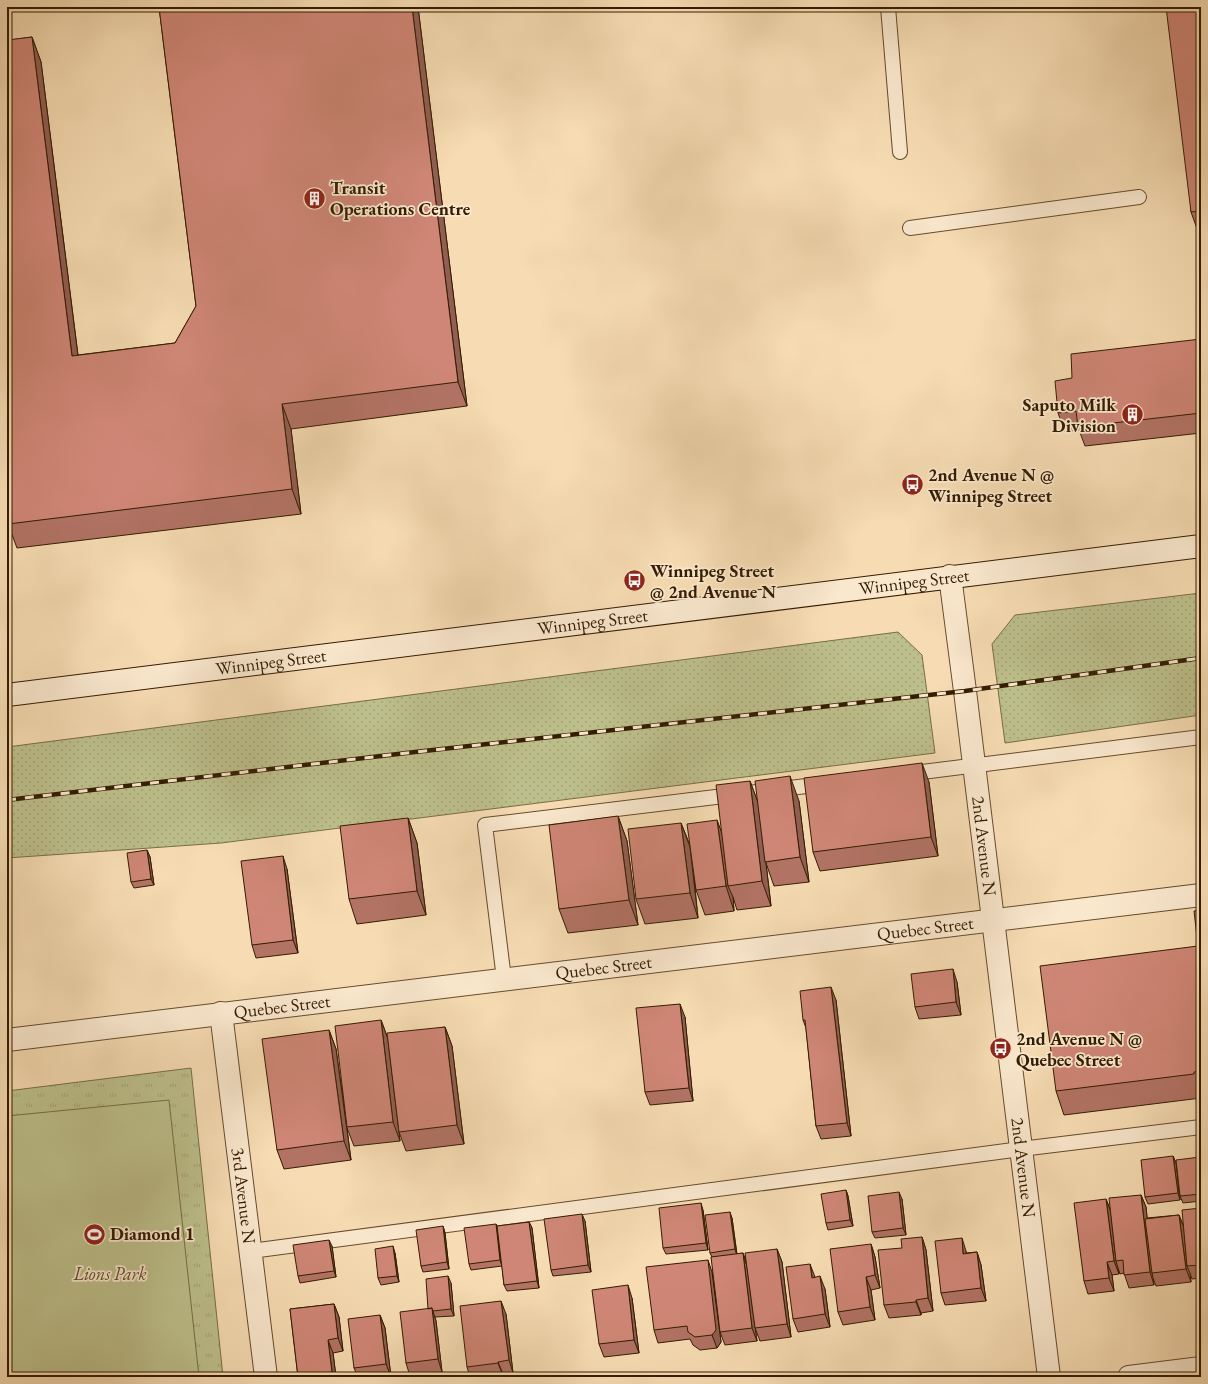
<svg xmlns="http://www.w3.org/2000/svg" width="1208" height="1384" viewBox="0 0 1208 1384" font-family="'EB Garamond',serif">
<style>
.grass{fill:url(#grass-dots);stroke:#786e46}
.park{fill:url(#park-tufts);stroke:#786e46}
.pitch{fill:#bdc08c;stroke:#786e46}
.lines{fill:none;stroke-linecap:round;stroke-linejoin:round}
.lane-casing{stroke:#654c2d;stroke-width:16}
.street-casing{stroke:#654c2d;stroke-width:24}
.secondary-casing{stroke:#341c00;stroke-width:24}
.lane{stroke:#fae8ce;stroke-width:14}
.street{stroke:#fae8ce;stroke-width:22}
.secondary{stroke:#fae8ce;stroke-width:22}
.rail-casing{stroke:#341c00;stroke-width:4.5}
.rail{stroke:#fae8ce;stroke-width:3;stroke-dasharray:9;stroke-linecap:butt}
.wall{fill:#b27365;stroke:#341c00}
.shaded-wall{fill:#915e53;stroke:#341c00}
.building{fill:#cf8676;stroke:#341c00}
.labels{text-anchor:middle;stroke-width:3.5;stroke-linejoin:round;paint-order:stroke}
.poi-label{font-size:18px;font-weight:bold;fill:#341c00;stroke:#fae8ce;text-anchor:start}
.street-label{font-size:18px;fill:#341c00;stroke:#fae8ce}
.park-label{font-size:18px;font-style:italic;fill:#5d4d2a;stroke:#fae8ce}
</style>
<defs>
<pattern id="grass-dots" width="8" height="8" patternUnits="userSpaceOnUse"><rect width="8" height="8" fill="#bdc08c"/><path d="M2 2h.1M6 6h.1" fill="none" stroke="#a3a477" stroke-width="1.8" stroke-linecap="round"/></pattern>
<pattern id="park-tufts" width="24" height="20" patternUnits="userSpaceOnUse"><rect width="24" height="20" fill="#bdc08c"/><path d="M3 7l-1-3M5 7V3M7 7l1-3M15 17l-1-3M17 17v-4M19 17l1-3" fill="none" stroke="#a3a477"/></pattern>
</defs>
<rect width="100%" height="100%" fill="#f7dcb3"/>
<filter id="stains"><feTurbulence type="fractalNoise" baseFrequency=".005" numOctaves="4"/><feColorMatrix values="0 0 0 0 .2 0 0 0 0 .09 0 0 0 0 .02 0 0 0 .5 -.17"/></filter>
<radialGradient id="worn" r=".72"><stop offset=".6" stop-color="#630" stop-opacity="0"/><stop offset="1" stop-color="#630" stop-opacity=".3"/></radialGradient>
<path class="grass" d="M1201,593V715L1005,743L992,644L1015,615Z
M898,632L922,655L935,753L221,843L7,858V747Z"/>
<path class="park" d="M191,1068L223,1377H7V1091Z"/>
<path class="pitch" d="M169,1100L199,1377H7V1116Z"/>
<g class="lines">
<defs>
<path id="lane" d="M888,7L900,152
M910,228L1139,197
M906,774L1201,737
M504,979L485,825L823,784
M251,1251L1021,1149L1201,1127"/>
<g id="street">
<path id="s1" d="M950,576L965,691L1049,1377"/>
<path id="s2" d="M221,1013L266,1377"/>
<path id="s3" d="M7,1040L1201,895"/>
<path d="M1129,1377L1201,1368"/>
</g>
<g id="secondary">
<path id="s4" d="M7,695L1201,546"/>
</g>
</defs>
<use href="#lane" class="lane-casing"/>
<use href="#street" class="street-casing"/>
<use href="#secondary" class="secondary-casing"/>
<use href="#lane" class="lane"/>
<use href="#street" class="street"/>
<use href="#secondary" class="secondary"/>
<defs>
<path id="rail" d="M7,800L415,752L965,691L1201,658"/>
</defs>
<use href="#rail" class="rail-casing"/>
<use href="#rail" class="rail"/>
</g>
<path class="wall" d="M159,7H418L467,406L291,429L301,514L17,548L8,524L10,40L32,37L41,62L78,355L175,343L196,306Z
M1201,7V236L1200,237L1191,212Z
M1201,339V433L1085,446L1079,430L1065,432L1058,413L1072,378Z
M750,781L758,803L799,801L809,882L774,886L766,863L771,906L737,910L733,897L734,911L705,915L696,890L693,867L698,918L645,924L636,899L681,823L690,845L717,820L722,835Z
M929,782L938,856L820,871L813,852Z
M618,816L627,841L638,925L568,933L559,909Z
M408,818L417,843L426,915L357,924L349,899Z
M147,850L150,857L154,885L134,888L131,882Z
M287,869L298,953L256,958L252,945Z
M1201,910V1098L1064,1115L1056,1091L1198,946Z
M957,982L961,1015L919,1019L915,1007Z
M836,1000L851,1136L821,1139L816,1126L806,1028L803,1020Z
M685,1017L693,1101L650,1105L645,1092Z
M381,1020L388,1039L445,1027L452,1046L464,1144L406,1151L399,1132L400,1141L354,1146L347,1128L351,1160L284,1169L277,1150L329,1030L336,1049L347,1125Z
M1173,1156L1176,1163L1180,1200L1148,1204L1145,1197Z
M1201,1161V1201L1183,1203L1180,1196Z
M846,1190L848,1196L853,1226L828,1230L826,1223Z
M1141,1195L1146,1207L1147,1218L1179,1215L1184,1227L1201,1208V1278L1192,1279L1190,1273L1191,1282L1156,1286L1153,1278L1154,1285L1129,1288L1124,1273L1120,1274L1118,1268L1119,1274L1112,1275L1114,1291L1088,1294L1084,1281L1106,1199L1110,1209Z
M902,1199L906,1235L875,1238L872,1232Z
M703,1210L708,1250L666,1254L663,1248Z
M732,1218L737,1254L743,1253L747,1264L777,1249L782,1262L791,1337L760,1341L755,1328L757,1341L725,1345L720,1332L712,1257L710,1253Z
M585,1221L591,1272L553,1276L551,1270Z
M529,1222L532,1228L539,1288L507,1291L504,1285L502,1266L471,1270L469,1264L496,1224L498,1229Z
M443,1226L445,1233L449,1269L423,1272L421,1266Z
M922,1237L926,1250L933,1311L921,1313V1315L889,1318L884,1305L902,1248Z
M871,1244L875,1257L880,1288L871,1290L875,1320L843,1325L838,1312Z
M332,1246L336,1277L300,1283L298,1276Z
M966,1251V1253L977,1252L981,1265L986,1301L945,1305L941,1293Z
M395,1253L399,1282L381,1285L378,1278Z
M712,1272L721,1342L717,1348L700,1350L693,1345L690,1339L658,1343L654,1330Z
M815,1277L825,1289L830,1327L798,1332L793,1319Z
M451,1283L454,1316L435,1317L436,1321L442,1372L410,1376L406,1363L428,1309Z
M632,1298L639,1353L604,1357L599,1344Z
M334,1304L339,1317L343,1351L333,1353L336,1377H298L290,1309Z
M506,1314L513,1373L503,1374V1376L498,1377H470L467,1367Z
M380,1315L385,1328L391,1377H358L354,1368Z"/>
<path class="shaded-wall" d="M412,7H418L467,406L458,382Z
M7,12L13,65L7,47Z
M32,37L41,62L81,380L72,356Z
M282,404L291,429L301,514L292,489Z
M922,763L929,782L938,856L931,837Z
M790,776L799,801L809,882L800,857Z
M750,781L759,805L771,906L762,881Z
M618,816L627,841L638,925L629,900Z
M408,818L417,843L426,915L417,891Z
M717,820L726,844L728,886L733,897L734,911L726,886Z
M681,823L690,847L698,918L690,893Z
M147,850L150,857L154,885L151,879Z
M283,856L287,869L298,953L293,940Z
M953,969L957,982L961,1015L956,1002Z
M831,987L836,1000L851,1136L847,1123Z
M680,1004L685,1017L693,1101L689,1088Z
M381,1020L388,1039L400,1141L393,1122Z
M445,1027L452,1046L464,1144L457,1125Z
M329,1030L336,1049L351,1160L344,1141Z
M1173,1156L1176,1163L1180,1200L1178,1193Z
M846,1190L848,1196L853,1226L850,1220Z
M899,1192L902,1199L906,1235L903,1228Z
M1141,1195L1146,1207L1153,1273H1152L1153,1278L1154,1285L1150,1272Z
M1106,1199L1111,1212L1116,1261L1118,1268L1119,1274L1114,1261Z
M701,1203L703,1210L708,1250L706,1243Z
M730,1212L732,1218L737,1256L735,1249Z
M582,1214L585,1221L591,1272L588,1265Z
M1179,1215L1184,1228L1187,1266L1190,1273L1191,1282L1186,1269Z
M529,1222L532,1228L539,1288L537,1281Z
M496,1224L498,1231L502,1266L500,1260Z
M443,1226L445,1233L449,1269L447,1262Z
M922,1237L926,1250L933,1311L928,1298Z
M962,1238L966,1251L968,1267L963,1254Z
M329,1240L332,1246L336,1277L334,1271Z
M871,1244L875,1257L880,1288L875,1275Z
M393,1246L395,1253L399,1282L397,1276Z
M777,1249L782,1262L791,1337L787,1324Z
M977,1252L981,1265L986,1301L981,1288Z
M743,1253L747,1266L757,1341L752,1328Z
M708,1260L712,1272L721,1342L717,1348L712,1335Z
M1107,1262L1112,1275L1114,1291L1109,1278Z
M810,1264L815,1277L816,1291L812,1278Z
M448,1276L451,1283L454,1316L451,1309Z
M820,1276L825,1289L830,1327L825,1314Z
M866,1277L871,1290L875,1320L870,1307Z
M628,1285L632,1298L639,1353L634,1340Z
M916,1300L921,1313V1315L916,1302Z
M501,1301L506,1314L513,1373L509,1360Z
M334,1304L339,1317L343,1351L338,1338Z
M432,1308L436,1321L442,1372L438,1359Z
M380,1315L385,1328L391,1377L386,1364Z
M328,1340L333,1353L336,1377H333L332,1372Z
M498,1362L503,1374V1376L498,1363Z"/>
<path class="building" d="M159,7H412L458,382L282,404L292,489L8,524L7,511V40L32,37L72,356L175,343L196,306Z
M1166,7H1201V211L1191,212Z
M1201,339V413L1078,427L1076,411L1058,413L1055,381L1072,378L1071,354Z
M922,763L931,837L813,852L804,778Z
M790,776L800,857L765,862L755,781Z
M750,781L762,881L728,886L716,785Z
M618,816L629,900L559,909L549,825Z
M408,818L417,891L349,899L340,826Z
M717,820L726,886L696,890L687,824Z
M681,823L690,893L636,899L628,829Z
M147,850L151,879L131,882L127,853Z
M283,856L293,940L252,945L241,861Z
M1201,910V1071L1194,1072V1074L1056,1091L1040,966L1198,946L1194,911Z
M953,969L956,1002L915,1007L911,974Z
M831,987L847,1123L816,1126L805,1020H803L800,991Z
M680,1004L689,1088L645,1092L636,1008Z
M381,1020L393,1122L347,1127L335,1026Z
M445,1027L457,1125L399,1132L387,1033Z
M329,1030L344,1141L277,1150L262,1039Z
M1173,1156L1178,1193L1145,1197L1141,1160Z
M1200,1157L1201,1168V1194L1180,1196L1176,1160Z
M846,1190L850,1220L826,1223L821,1194Z
M899,1192L903,1228L872,1232L868,1196Z
M1141,1195L1150,1272L1124,1275L1123,1260L1116,1261L1109,1198Z
M1106,1199L1114,1261L1107,1262L1109,1278L1084,1281L1074,1203Z
M701,1203L706,1243L663,1248L659,1208Z
M1201,1208V1265L1187,1266L1182,1210Z
M730,1212L735,1249L710,1253L705,1215Z
M582,1214L588,1265L551,1270L544,1219Z
M1179,1215L1186,1269L1152,1273L1145,1219Z
M529,1222L537,1281L504,1285L497,1226Z
M496,1224L500,1260L469,1264L464,1228Z
M443,1226L447,1262L421,1266L416,1230Z
M922,1237L928,1298L916,1300V1302L884,1305L878,1250L902,1248L901,1239Z
M962,1238L963,1254L977,1252L981,1288L941,1293L935,1241Z
M329,1240L334,1271L298,1276L293,1245Z
M871,1244L875,1275L866,1277L870,1307L838,1312L830,1249Z
M393,1246L397,1276L378,1278L375,1249Z
M777,1249L787,1324L755,1328L745,1253Z
M743,1253L752,1328L720,1332L711,1257Z
M708,1260L716,1330L712,1335L695,1337L688,1332L687,1326L654,1330L646,1267Z
M810,1264L812,1278L820,1276L825,1314L793,1319L786,1267Z
M448,1276L451,1309L433,1311L432,1308L428,1309L426,1279Z
M628,1285L634,1340L599,1344L592,1290Z
M501,1301L509,1360L498,1362V1363L467,1367L460,1306Z
M334,1304L338,1338L328,1340L332,1372L298,1377L290,1309Z
M432,1308L438,1359L406,1363L400,1312Z
M380,1315L386,1364L354,1368L348,1319Z"/>
<defs>
<symbol id="building-disc" viewBox="-11 -11 22 22"><circle r="9.5" fill="#8f2418" stroke="#fae8ce"/><path d="M-4-6H4V6H1V3H-1V6H-4ZM-2.5-4.3h1.7v1.8h-1.7ZM.8-4.3h1.7v1.8H.8ZM-2.5-1h1.7V.8h-1.7ZM.8-1h1.7V.8H.8Z" fill="#fff"/></symbol>
<symbol id="bus-disc" viewBox="-11 -11 22 22"><circle r="9.5" fill="#8f2418" stroke="#fae8ce"/><path d="M-5-6H5V4H4V6H2V4H-2V6H-4V4H-5ZM-3.5-4V0h7V-4ZM-3.5 1.2v1.5H-2V1.2ZM2 1.2v1.5H3.5V1.2Z" fill="#fff"/></symbol>
<symbol id="stadium-disc" viewBox="-11 -11 22 22"><circle r="9.5" fill="#8f2418" stroke="#fae8ce"/><path d="M0-5a6.5 5 0 1 0 0 10a6.5 5 0 1 0 0-10ZM-3.5-1.8h7v3.6h-7Z" fill="#fff"/></symbol>
</defs>
<g fill-rule="evenodd">
<use href="#building-disc" x="302" y="186" width="25" height="25"/>
<use href="#building-disc" x="1120" y="402" width="25" height="25"/>
<use href="#bus-disc" x="900" y="472" width="25" height="25"/>
<use href="#bus-disc" x="622" y="568" width="25" height="25"/>
<use href="#bus-disc" x="988" y="1036" width="25" height="25"/>
<use href="#stadium-disc" x="82" y="1222" width="25" height="25"/>
</g>
<g class="labels">
<g class="poi-label">
<text x="330" y="194">Transit<tspan x="330" dy="21">Operations Centre</tspan></text>
<text x="1116" y="411" text-anchor="end">Saputo Milk<tspan x="1116" dy="21">Division</tspan></text>
<text x="928" y="481">2nd Avenue N @<tspan x="928" dy="21">Winnipeg Street</tspan></text>
<text x="650" y="577">Winnipeg Street<tspan x="650" dy="21">@ 2nd Avenue N</tspan></text>
<text x="1016" y="1045">2nd Avenue N @<tspan x="1016" dy="21">Quebec Street</tspan></text>
<text x="110" y="1240">Diamond 1</text>
</g>
<g class="street-label">
<text dy="6" stroke="none"><textPath href="#s4" startOffset="914">Winnipeg Street</textPath></text>
<text dy="6" stroke="none"><textPath href="#s4" startOffset="590">Winnipeg Street</textPath></text>
<text dy="6" stroke="none"><textPath href="#s4" startOffset="266">Winnipeg Street</textPath></text>
<text dy="6" stroke="none"><textPath href="#s1" startOffset="272">2nd Avenue N</textPath></text>
<text dy="6" stroke="none"><textPath href="#s3" startOffset="925">Quebec Street</textPath></text>
<text dy="6" stroke="none"><textPath href="#s3" startOffset="601">Quebec Street</textPath></text>
<text dy="6" stroke="none"><textPath href="#s3" startOffset="277">Quebec Street</textPath></text>
<text dy="6" stroke="none"><textPath href="#s1" startOffset="596">2nd Avenue N</textPath></text>
<text dy="6" stroke="none"><textPath href="#s2" startOffset="184">3rd Avenue N</textPath></text>
</g>
<g class="park-label">
<text x="110" y="1280">Lions Park</text>
</g>
</g>
<rect width="1208" height="1384" fill="none" stroke="#f7dcb3" stroke-width="24"/>
<rect x="8" y="8" width="1192" height="1368" fill="none" stroke="#341c00" stroke-width="2"/>
<rect x="12" y="12" width="1184" height="1360" fill="none" stroke="#341c00"/>
<rect width="100%" height="100%" filter="url(#stains)"/>
<rect width="100%" height="100%" fill="url(#worn)"/>
</svg>
